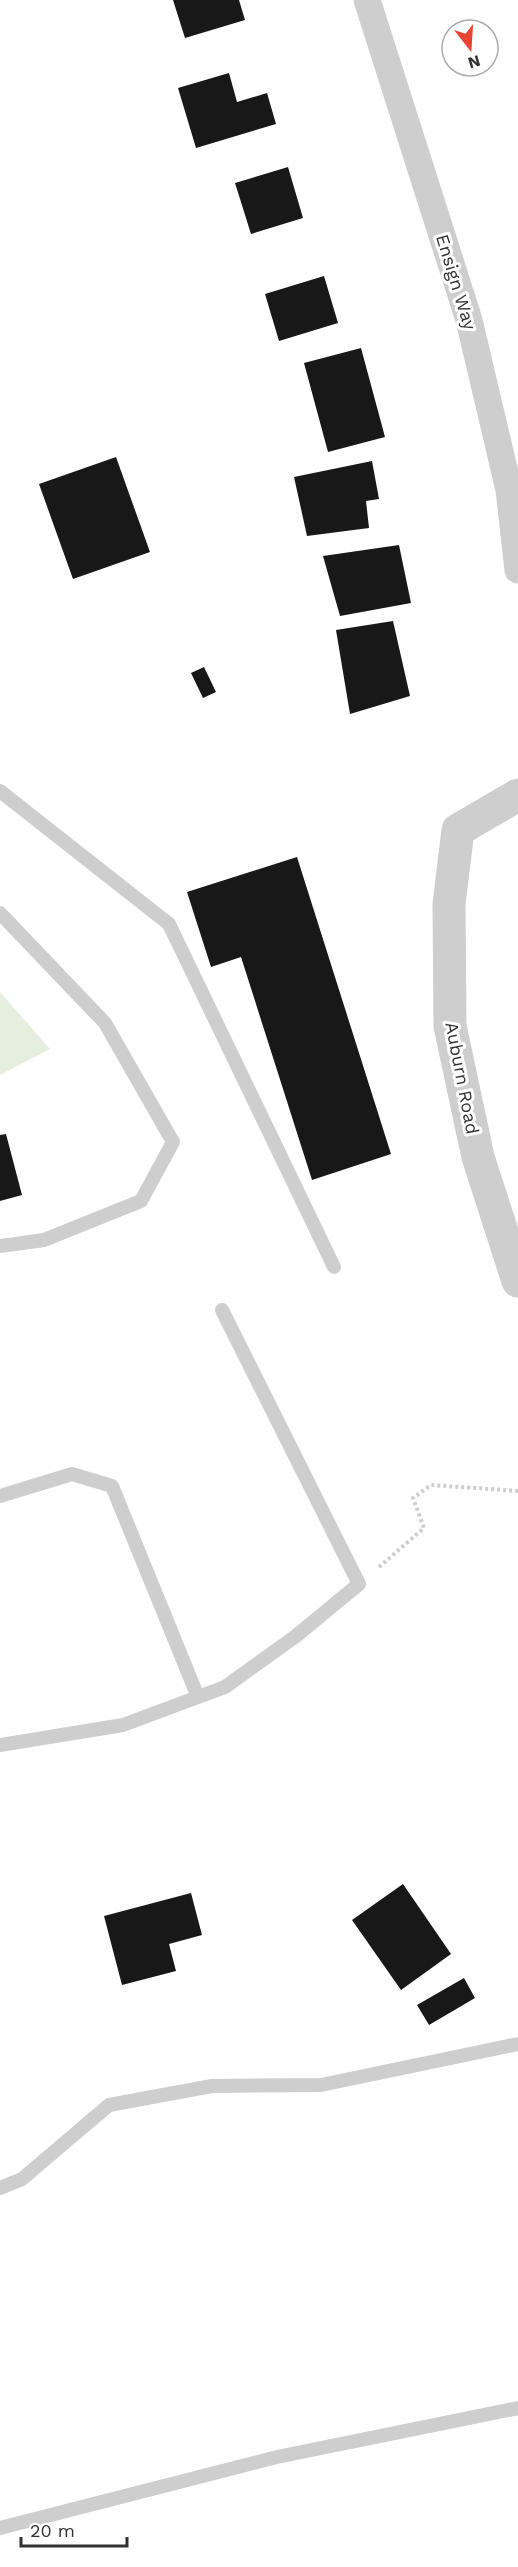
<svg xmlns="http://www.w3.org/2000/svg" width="518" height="2567" viewBox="0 0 518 2567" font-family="'Work Sans',sans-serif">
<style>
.green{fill:#e5eedf}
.building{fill:#181818}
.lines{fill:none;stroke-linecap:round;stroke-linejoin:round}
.path{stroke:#cecece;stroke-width:4;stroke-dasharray:3 3;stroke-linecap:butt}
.service{stroke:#cecece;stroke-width:14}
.minor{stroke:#cecece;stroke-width:27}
.tertiary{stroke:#cecece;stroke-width:33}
.labels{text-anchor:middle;stroke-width:6;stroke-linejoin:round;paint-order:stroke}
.street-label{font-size:18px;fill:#313131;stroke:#fff}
</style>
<rect width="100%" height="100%" fill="#fff"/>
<path class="green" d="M0,992L50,1049L0,1075Z"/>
<path class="building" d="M173,0H239L245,20L185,38Z
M229,73L237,102L267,93L276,124L196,148L178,88Z
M288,167L303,218L251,234L235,183Z
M324,276L338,323L279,341L265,294Z
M361,348L385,437L328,452L304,363Z
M116,457L150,552L73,579L39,484Z
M372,461L379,499L366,501L369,528L307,536L294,477Z
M399,545L411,603L340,616L323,556Z
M393,621L410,696L350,714L336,630Z
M204,667L216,692L203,698L191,673Z
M297,857L391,1154L312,1180L241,957L211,967L187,892Z
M6,1134L22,1195L0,1201V1135Z
M403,1884L451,1954L401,1990L352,1920Z
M191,1893L202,1935L169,1944L176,1971L122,1985L104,1916Z
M464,1978L475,1998L429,2025L417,2005Z"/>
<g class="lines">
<path class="path" d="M379,1567L424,1528L413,1498L431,1485L518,1491"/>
<path class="service" d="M0,791L169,924L334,1267
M0,913L105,1023L173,1142L141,1201L44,1240L0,1246
M0,1496L72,1474L112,1486L198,1697
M0,1745L123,1725L225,1687L296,1636L359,1584L222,1310
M0,2188L22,2179L109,2105L212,2086L321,2085L518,2044
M0,2528L277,2457L518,2408"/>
<path class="minor" d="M367,0L469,320L509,490L518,570"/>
<path class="tertiary" d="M518,795L458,830L449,904L450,1026L478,1157L518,1281"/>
</g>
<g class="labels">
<g class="street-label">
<text transform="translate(456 282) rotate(73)" y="6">Ensign Way</text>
<text transform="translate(462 1078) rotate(79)" y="6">Auburn Road</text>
</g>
</g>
<g transform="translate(470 48) rotate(163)"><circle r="28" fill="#ffffff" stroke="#adadad" stroke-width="1.5"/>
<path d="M0-4.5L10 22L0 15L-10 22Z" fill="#e74434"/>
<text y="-9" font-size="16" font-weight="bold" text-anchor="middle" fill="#313131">N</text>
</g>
<path d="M21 2537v9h106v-9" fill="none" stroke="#313131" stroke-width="3"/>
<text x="30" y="2537" font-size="18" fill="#313131" stroke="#ffffff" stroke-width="4.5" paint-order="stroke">20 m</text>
</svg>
